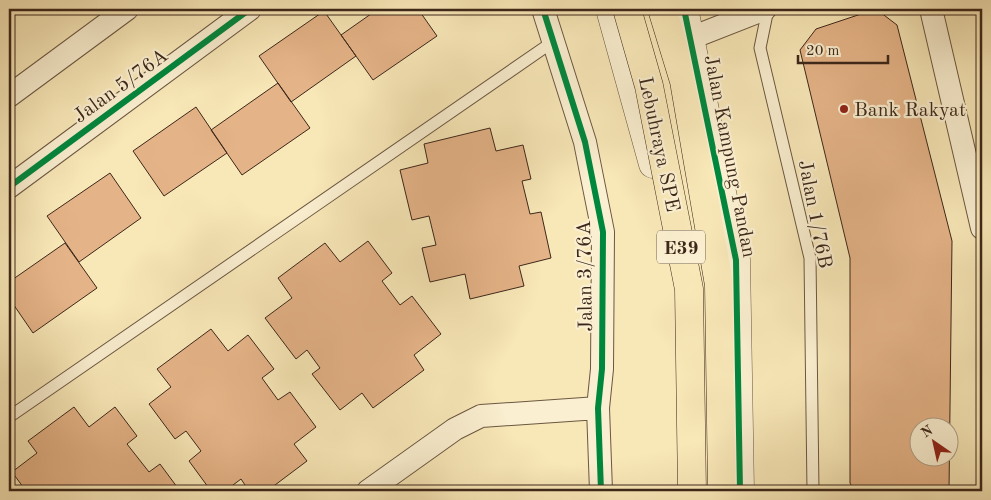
<svg xmlns="http://www.w3.org/2000/svg" width="991" height="500" viewBox="0 0 991 500" font-family="'Old Standard TT',serif">
<style>
.building{fill:#e4b387;stroke:#3c271a;fill-rule:evenodd}
.lines{fill:none;stroke-linecap:round;stroke-linejoin:round}
.service-casing{stroke:#6b5741;stroke-width:13}
.minor-casing{stroke:#6b5741;stroke-width:24}
.tertiary-casing{stroke:#6b5741;stroke-width:29}
.motorway-casing{stroke:#3c271a;stroke-width:29}
.service{stroke:#faefd0;stroke-width:11}
.minor{stroke:#faefd0;stroke-width:22}
.tertiary{stroke:#faefd0;stroke-width:28}
.motorway{stroke:#f8e7b7;stroke-width:28}
.motorway-bridge-casing{stroke:#3c271a;stroke-width:29;stroke-linecap:butt}
.motorway-bridge{stroke:#f8e7b7;stroke-width:28}
.cycleway-casing{stroke:#faefd0;stroke-width:9}
.cycleway{stroke:#00873e;stroke-width:6}
.poi-dot{fill:#8f2418;stroke:#faefd0;stroke-width:2}
.labels{text-anchor:middle;stroke-width:4.5;stroke-linejoin:round;paint-order:stroke}
.shield{fill:#faefd0;stroke:#756351;stroke-width:1}
.shield-label{font-size:19px;font-weight:bold;fill:#3c271a}
.street-label{font-size:20px;fill:#3c271a;stroke:#faefd0}
.poi-label{font-size:20px;fill:#3c271a;stroke:#faefd0;text-anchor:start}
</style>
<rect width="100%" height="100%" fill="#f8e7b7"/>
<filter id="stains"><feTurbulence type="fractalNoise" baseFrequency=".004" numOctaves="4"/><feColorMatrix values="0 0 0 0 .2 0 0 0 0 .09 0 0 0 0 .02 0 0 0 .5 -.17"/></filter>
<radialGradient id="worn" r=".72"><stop offset=".6" stop-color="#630" stop-opacity="0"/><stop offset="1" stop-color="#630" stop-opacity=".3"/></radialGradient>
<path class="building" d="M378,9H418L437,36L373,80L341,35Z
M876,9L897,25L952,241L949,491H854L850,483V258L800,50L816,29ZM918,428H948V458H918Z
M324,11L356,56L291,102L259,56Z
M278,83L310,128L242,175L211,130Z
M196,107L227,153L164,196L133,151Z
M490,128L496,151L523,145L531,179L522,181L530,214L541,212L551,258L519,266L524,286L470,299L465,274L430,282L422,248L436,245L429,216L412,220L400,170L428,163L424,144Z
M110,173L141,218L79,262L47,216Z
M368,241L392,273L382,281L400,305L412,296L441,334L414,355L424,370L373,408L362,393L340,410L312,374L320,368L307,350L296,359L265,318L292,298L278,278L325,243L340,262Z
M65,243L97,288L33,333L9,298V282Z
M211,329L228,351L248,335L274,369L262,378L278,400L290,392L316,427L294,444L307,461L267,491H249L241,479L225,491H211L189,461L201,451L186,431L175,439L149,404L171,387L157,369Z
M74,407L89,427L115,407L137,436L127,444L149,472L160,464L180,491H26L12,472L37,453L28,441Z"/>
<g class="lines">
<defs>
<path id="service" d="M768,9L760,48L810,258L813,491
M9,417L554,41"/>
<path id="minor" d="M543,9L585,142L603,232L602,369L598,408L601,491
M931,9L982,228
M691,38L765,9
M9,96L127,9
M9,187L250,9
M368,491L455,429L481,416L598,408"/>
<path id="tertiary" d="M610,9L653,164
M684,9L736,260L740,491"/>
<path id="motorway" d="M662,9L684,81L719,285L722,491"/>
</defs>
<use href="#service" class="service-casing"/>
<use href="#minor" class="minor-casing"/>
<use href="#tertiary" class="tertiary-casing"/>
<use href="#motorway" class="motorway-casing"/>
<use href="#service" class="service"/>
<use href="#minor" class="minor"/>
<use href="#tertiary" class="tertiary"/>
<use href="#motorway" class="motorway"/>
<defs>
<path id="motorway-bridge" d="M627,9L649,86L689,289L692,491"/>
</defs>
<use href="#motorway-bridge" class="motorway-bridge-casing"/>
<use href="#motorway-bridge" class="motorway-bridge"/>
<defs>
<path id="cycleway" d="M543,9L585,142L603,232L602,369L598,408L601,491
M684,9L736,260L740,491
M9,187L250,9"/>
</defs>
<use href="#cycleway" class="cycleway-casing"/>
<use href="#cycleway" class="cycleway"/>
</g>
<circle class="poi-dot" cx="844" cy="109" r="5"/>
<g class="labels">
<rect class="shield" x="657" y="230.5" width="48" height="33" rx="4"/>
<g class="shield-label">
<text x="681" y="254">E39</text>
</g>
<g class="street-label">
<text transform="translate(120 85) rotate(-36)" y="7">Jalan 5/76A</text>
<text transform="translate(660 144) rotate(78)" y="7">Lebuhraya SPE</text>
<text transform="translate(731 156) rotate(79)" y="7">Jalan Kampung Pandan</text>
<text transform="translate(816 214) rotate(79)" y="7">Jalan 1/76B</text>
<text transform="translate(584 276) rotate(-91)" y="7">Jalan 3/76A</text>
</g>
<g class="poi-label">
<text x="854" y="116">Bank Rakyat</text>
</g>
</g>
<rect width="991" height="500" fill="none" stroke="#f8e7b7" stroke-width="30"/>
<rect x="10" y="10" width="971" height="480" fill="none" stroke="#3c271a" stroke-width="2.5"/>
<rect x="15" y="15" width="961" height="470" fill="none" stroke="#3c271a"/>
<g transform="translate(934 442) rotate(326)"><circle r="24" fill="#faefd0" stroke="#ae9f87"/>
<path d="M0-4L9 19L0 12L-9 19Z" fill="#8f2418"/>
<text y="-8" font-size="14" font-weight="bold" text-anchor="middle" fill="#3c271a">N</text>
</g>
<path d="M798 55v8h90v-8" fill="none" stroke="#3c271a" stroke-width="2.5"/>
<text x="806" y="55" font-size="15" fill="#3c271a" stroke="#faefd0" stroke-width="4" paint-order="stroke">20 m</text>
<rect width="100%" height="100%" filter="url(#stains)"/>
<rect width="100%" height="100%" fill="url(#worn)"/>
</svg>
